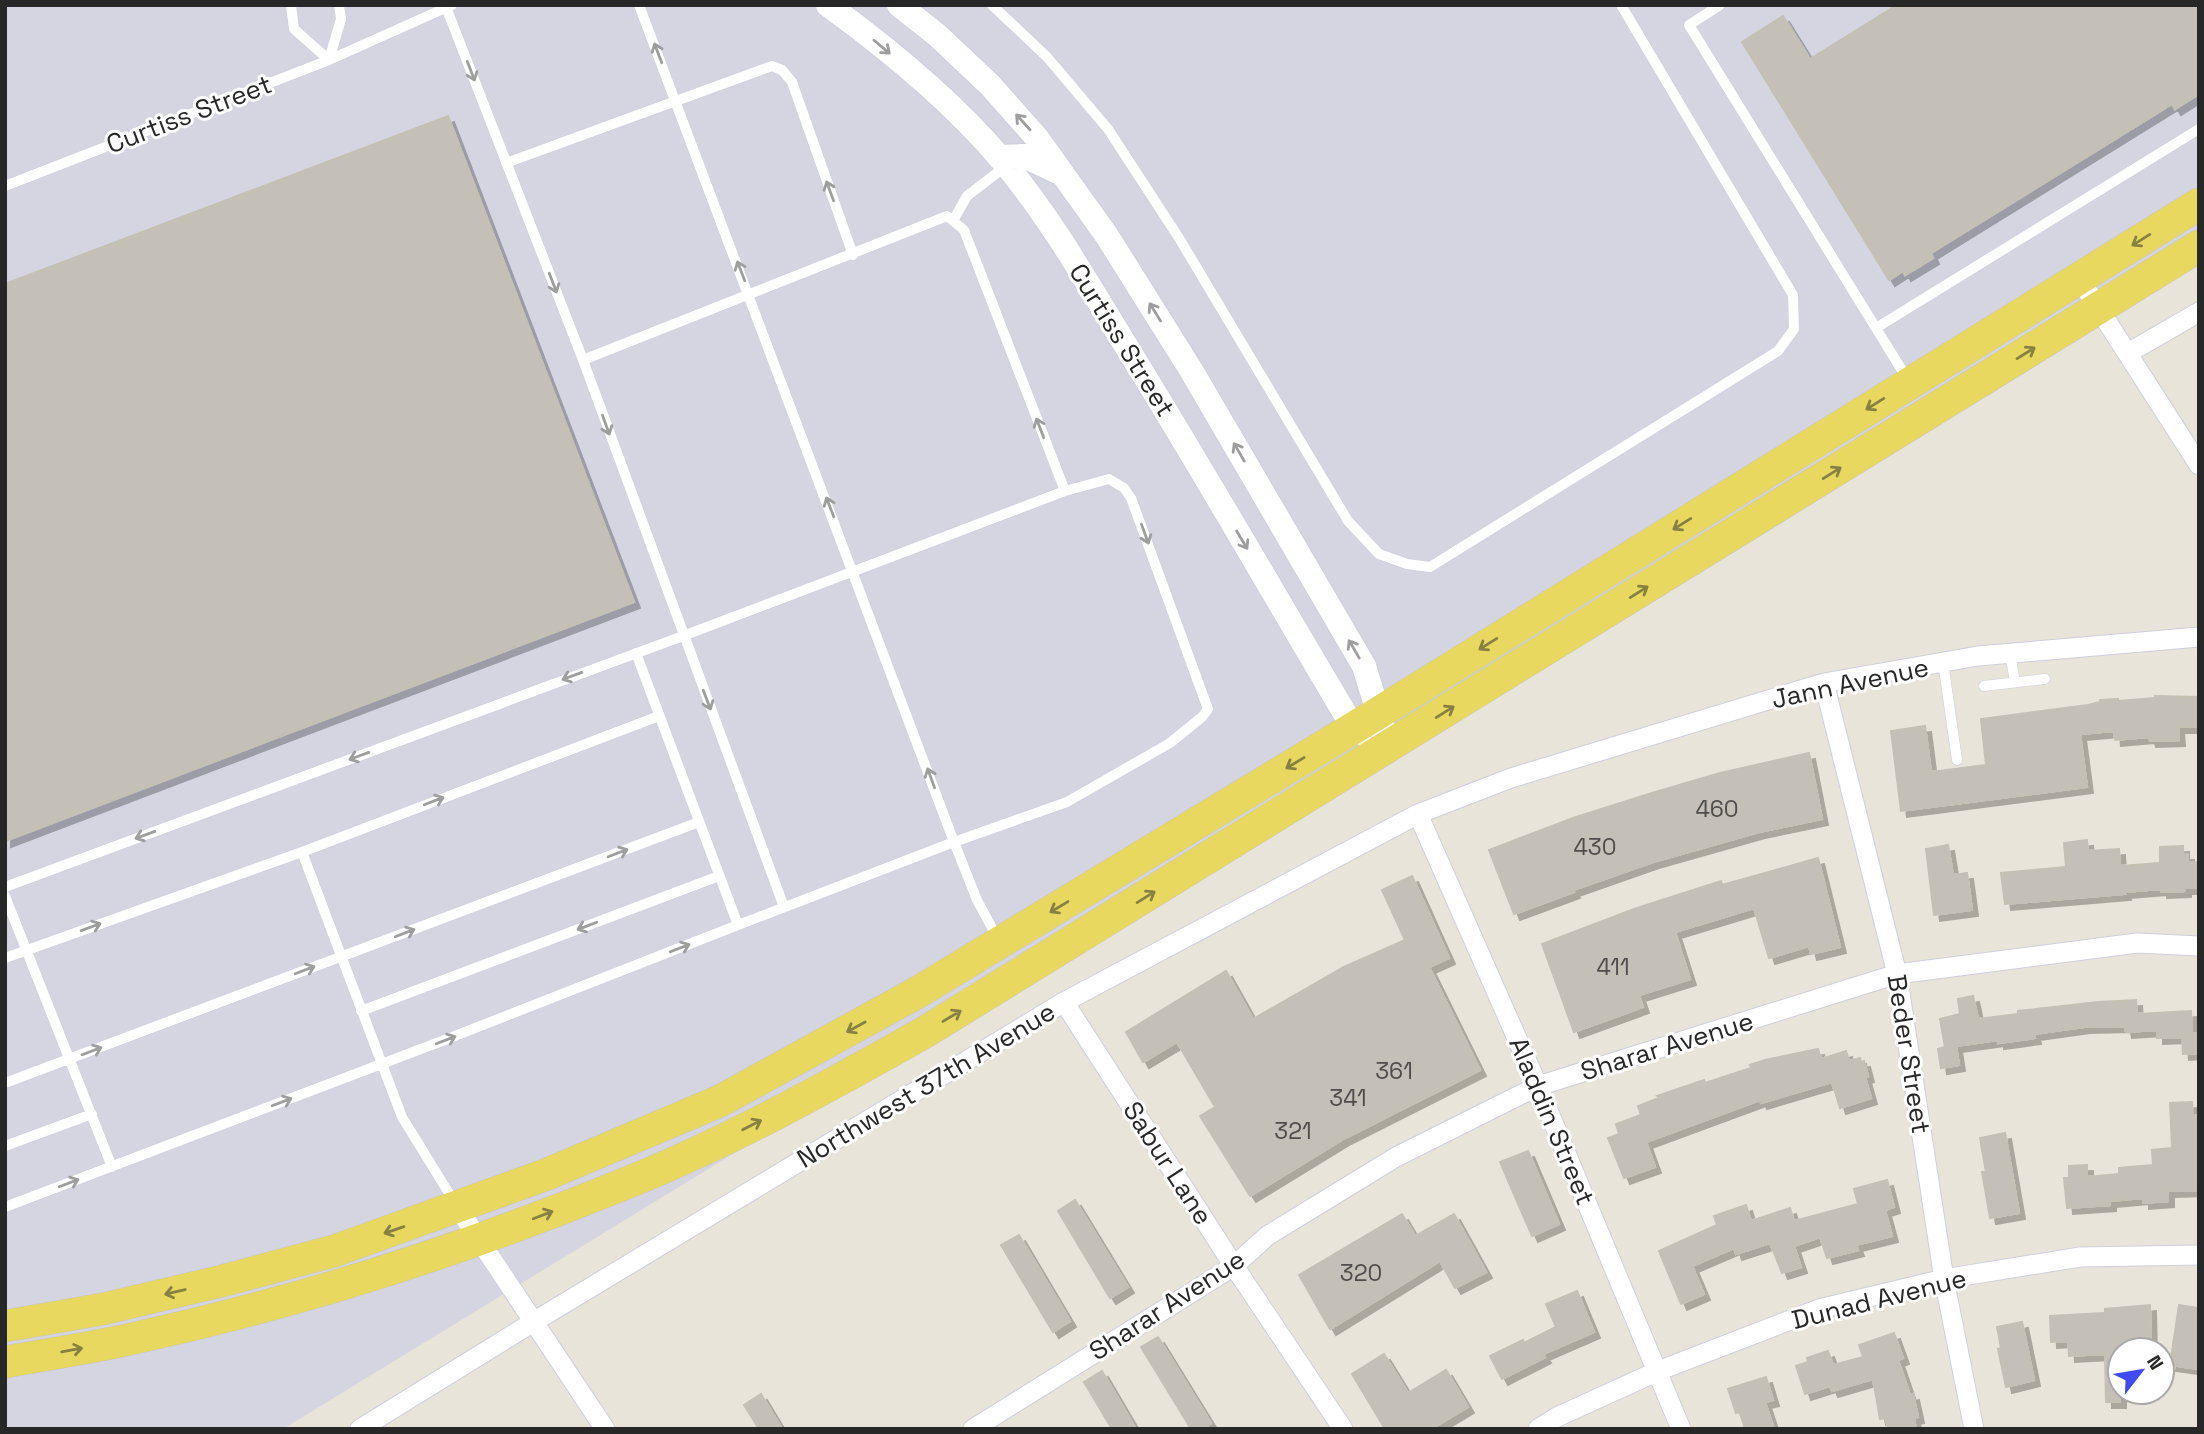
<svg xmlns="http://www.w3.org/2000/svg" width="2204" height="1434" viewBox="0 0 2204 1434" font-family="'Space Grotesk',sans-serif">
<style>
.airport{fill:#d4d5e1}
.building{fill:#c4c0b8;stroke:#c4c0b3;stroke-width:2;filter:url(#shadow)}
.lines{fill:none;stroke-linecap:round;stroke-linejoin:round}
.service-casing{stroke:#cecfdf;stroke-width:11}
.minor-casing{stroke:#cecfdf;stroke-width:21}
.tertiary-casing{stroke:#cecfdf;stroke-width:26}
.primary-casing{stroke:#c7c7c7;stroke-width:33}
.service{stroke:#fff;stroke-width:10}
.minor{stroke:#fff;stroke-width:19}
.tertiary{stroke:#fff;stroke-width:24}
.primary{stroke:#e8d85f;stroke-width:32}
.oneway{stroke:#9e9e9e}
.oneway2{stroke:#888043}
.labels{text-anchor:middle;stroke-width:6;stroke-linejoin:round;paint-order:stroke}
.number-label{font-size:23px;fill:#4e4d4b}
.street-label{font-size:26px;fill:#272727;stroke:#fff}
</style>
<defs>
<filter id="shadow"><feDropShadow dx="6" dy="6" stdDeviation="0" flood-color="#0004"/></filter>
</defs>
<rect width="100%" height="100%" fill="#e9e4d9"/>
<path class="airport" d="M5,5H2199V258L283,1429H5Z"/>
<path class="building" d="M1897,5H2199V94L2175,109L2172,104L1931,253L1933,258L1905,275L1903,271L1889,280L1742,42L1783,16L1810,59Z
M448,116L634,602L5,841V284Z
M2155,696L2199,697V727H2178L2179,740L2150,741L2149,737L2115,740L2114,731L2080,734L2087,787L1901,811L1891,731L1925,726L1931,772L1986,765L1981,719L2088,705L2100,702V700L2118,699V701L2155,698Z
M1809,753L1822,819L1759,832L1653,862L1573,890L1574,892L1514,914L1489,850L1573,818L1652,793L1720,773Z
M2087,840L2088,851L2119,849L2120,866L2160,863V847L2183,846V854H2188V863L2199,862V888H2185V891L2161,892V889L2124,892L2125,894L2005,904L2001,873L2066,867L2064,843Z
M1948,845L1953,875L1967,873L1972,910L1934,915L1926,849Z
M1818,858L1840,947L1811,954L1809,946L1769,958L1754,908L1675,932L1690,979L1639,995L1643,1007L1574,1032L1542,944L1634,909L1721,881L1722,885Z
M1412,876L1449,958L1429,967L1480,1070L1345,1138L1250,1196L1200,1116L1215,1107L1177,1042L1143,1062L1126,1032L1226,971L1253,1019L1344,967L1405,940L1382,890Z
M1973,996L1978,1019L2018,1014V1011L2098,1002L2136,1000L2137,1014L2191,1011L2192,1033H2198L2199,1053L2183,1054L2182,1037L2157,1038V1030L2126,1032L2125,1026L2084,1027L2034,1034L2035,1038L1998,1043V1040L1956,1046L1959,1065L1941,1068L1938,1049L1945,1047L1940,1019L1960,1014L1958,999Z
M1818,1049L1821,1059L1846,1051L1849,1061L1860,1058L1861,1062L1864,1061L1868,1076L1865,1077L1871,1098L1840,1108L1832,1082L1761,1103L1760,1100L1646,1142L1655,1167L1624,1178L1608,1138L1619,1134L1616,1124L1641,1115L1638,1106L1659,1098L1657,1096L1704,1080L1705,1083L1751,1068L1750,1065L1765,1060Z
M2192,1102L2193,1116L2199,1115V1190L2168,1191V1201L2143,1203V1198L2110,1201V1205L2067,1208L2064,1178H2069V1166L2087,1165V1177L2119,1174V1168L2153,1165L2152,1150L2172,1148L2170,1103Z
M2005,1133L2019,1213L1990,1218L1982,1172H1986L1980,1138Z
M1528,1151L1559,1224L1532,1236L1500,1162Z
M1887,1180L1894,1207L1885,1210L1892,1236L1856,1245L1858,1250L1827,1258L1820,1237L1794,1246L1801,1267L1782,1273L1770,1243L1736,1254L1734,1248L1692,1266L1704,1294L1681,1304L1659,1251L1717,1225L1714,1216L1746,1205L1751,1221L1790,1208L1794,1221L1858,1204L1854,1189Z
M1075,1200L1128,1287L1110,1298L1058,1211Z
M1402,1214L1415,1236L1454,1214L1486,1272L1455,1288L1440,1261L1330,1329L1299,1275Z
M1019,1235L1070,1321L1053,1332L1001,1245Z
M1577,1291L1594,1332L1543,1354L1545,1357L1502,1379L1490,1356L1523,1340L1524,1343L1556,1327L1546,1304Z
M2150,1305L2151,1348L2120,1349V1402H2106L2105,1354L2069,1356L2068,1341L2051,1342L2050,1316L2105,1313V1309Z
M2179,1305L2199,1308V1369L2170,1365Z
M2022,1322L2034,1380L2006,1387L1998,1349L2001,1348L1997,1327Z
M1894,1333L1903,1358L1898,1360L1910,1395L1913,1394L1918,1417L1914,1418L1916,1429H1888L1886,1418L1880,1419L1873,1379L1832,1391L1830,1386L1805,1394L1796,1366L1808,1362L1807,1358L1828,1351L1833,1365L1863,1357L1859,1345Z
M1158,1337L1211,1423L1203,1429H1191L1141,1347Z
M1384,1354L1408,1393L1446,1370L1468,1407L1431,1429H1385L1352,1374Z
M1102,1371L1136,1429H1112L1084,1382Z
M1766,1377L1773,1400L1765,1402L1774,1429H1745L1740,1412L1736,1413L1728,1389Z
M761,1394L782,1429H759L744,1405Z"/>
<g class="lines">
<defs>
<path id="service" d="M291,5L294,29L329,60L341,19L339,5
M992,5L1047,57L1108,129L1179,238L1348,521L1379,554L1407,564L1430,567L1778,351L1794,329L1793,295L1621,5
M1720,5L1689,25L1908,380
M446,7L583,360L784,907
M506,163L772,66L782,70L792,82L853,255
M5,186L329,60L452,5
M954,219L967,196L1006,166
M1876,328L2199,129
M583,360L947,216L964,230L1065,491
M636,653L738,925L954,842L639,5
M2010,653L2015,682
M1943,662L1957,760
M1984,686L2045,679
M302,852L402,1117L455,1203
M5,887L683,636L1065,491L1109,479L1124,488L1131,498L1208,709L1202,717L1170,743L1067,802L954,842L977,900L998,939
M5,896L112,1167
M5,958L302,852L659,716
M361,1011L719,876
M5,1083L699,822
M5,1146L92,1114
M5,1207L442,1041L738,925"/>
<path id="minor" d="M2079,278L2199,465
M2128,353L2199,312
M1824,683L1897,974L1944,1279L1974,1429
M1418,814L1538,1086L1681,1429
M1064,1002L1234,1266L1343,1429
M458,1208L605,1429
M360,1429L535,1321L1064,1002L1418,814L1511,778L1824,683L1978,656L2199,637
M973,1429L1234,1266L1267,1236L1396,1157L1538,1086L1897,974L2137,943L2199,946
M1538,1429L1557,1417L1658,1371L1819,1309L1944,1279L2080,1257L2199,1255"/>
<path id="tertiary" d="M828,5C890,50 952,101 1002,160C1052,219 1090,288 1131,354C1207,477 1279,603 1353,727L1368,737
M899,5L937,35L990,85L1037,138L1107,236L1191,370L1364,666L1383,728
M999,157L1024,156L1062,174"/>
<path id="primary" d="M5,1326L103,1309L222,1281L334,1251L545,1175L720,1101L920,991L1380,712L2199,204
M5,1362C48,1354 92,1348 135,1338C300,1302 462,1250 619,1186C725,1144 826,1088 925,1032L2199,246"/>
</defs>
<use href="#service" class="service-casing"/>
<use href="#minor" class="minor-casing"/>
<use href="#tertiary" class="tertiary-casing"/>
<use href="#primary" class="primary-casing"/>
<use href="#service" class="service"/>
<use href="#minor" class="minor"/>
<use href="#tertiary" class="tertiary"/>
<use href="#primary" class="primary"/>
</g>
<defs><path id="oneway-shaft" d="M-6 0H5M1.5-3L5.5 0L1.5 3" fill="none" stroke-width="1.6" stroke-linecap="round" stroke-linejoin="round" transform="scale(1.75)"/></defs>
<g class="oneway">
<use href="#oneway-shaft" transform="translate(882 47) rotate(40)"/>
<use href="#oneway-shaft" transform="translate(658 53) rotate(-111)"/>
<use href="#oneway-shaft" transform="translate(471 71) rotate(69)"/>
<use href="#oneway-shaft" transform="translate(1023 122) rotate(-132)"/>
<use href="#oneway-shaft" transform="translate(830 191) rotate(-110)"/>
<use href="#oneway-shaft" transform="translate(741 271) rotate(-111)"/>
<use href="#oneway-shaft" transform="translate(553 283) rotate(69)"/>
<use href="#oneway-shaft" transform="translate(1155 312) rotate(-122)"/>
<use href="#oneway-shaft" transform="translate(606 425) rotate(70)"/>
<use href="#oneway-shaft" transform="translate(1040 428) rotate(-111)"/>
<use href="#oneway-shaft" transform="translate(1239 452) rotate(-120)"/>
<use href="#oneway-shaft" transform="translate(830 507) rotate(-111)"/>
<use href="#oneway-shaft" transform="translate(1145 534) rotate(70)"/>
<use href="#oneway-shaft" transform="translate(1242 540) rotate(59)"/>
<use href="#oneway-shaft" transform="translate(1354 649) rotate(-120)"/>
<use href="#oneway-shaft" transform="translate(572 676) rotate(160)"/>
<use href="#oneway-shaft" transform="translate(707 700) rotate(69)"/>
<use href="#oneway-shaft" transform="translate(359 756) rotate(160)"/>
<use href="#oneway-shaft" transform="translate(931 778) rotate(-110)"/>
<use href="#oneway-shaft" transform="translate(434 801) rotate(-21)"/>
<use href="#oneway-shaft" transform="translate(145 835) rotate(160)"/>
<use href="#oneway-shaft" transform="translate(618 853) rotate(-21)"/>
<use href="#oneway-shaft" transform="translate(587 926) rotate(159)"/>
<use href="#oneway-shaft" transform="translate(91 927) rotate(-20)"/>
<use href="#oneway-shaft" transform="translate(405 933) rotate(-21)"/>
<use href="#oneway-shaft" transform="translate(680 948) rotate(-21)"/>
<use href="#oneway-shaft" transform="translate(305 970) rotate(-21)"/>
<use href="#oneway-shaft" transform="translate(446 1040) rotate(-21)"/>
<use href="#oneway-shaft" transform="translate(92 1051) rotate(-21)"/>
<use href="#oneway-shaft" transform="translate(282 1102) rotate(-21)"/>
<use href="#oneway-shaft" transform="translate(69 1183) rotate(-21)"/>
</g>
<g class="oneway2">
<use href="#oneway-shaft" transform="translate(2141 240) rotate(148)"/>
<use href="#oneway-shaft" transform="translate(2026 353) rotate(-32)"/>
<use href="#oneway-shaft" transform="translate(1875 404) rotate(148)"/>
<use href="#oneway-shaft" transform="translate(1832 473) rotate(-32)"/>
<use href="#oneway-shaft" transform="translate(1682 524) rotate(148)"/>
<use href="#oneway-shaft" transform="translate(1639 592) rotate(-32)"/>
<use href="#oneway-shaft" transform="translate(1488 644) rotate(148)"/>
<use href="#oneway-shaft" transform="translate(1445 712) rotate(-32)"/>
<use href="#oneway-shaft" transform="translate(1295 763) rotate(149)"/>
<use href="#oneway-shaft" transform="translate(1146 897) rotate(-32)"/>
<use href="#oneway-shaft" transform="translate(1059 907) rotate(149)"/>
<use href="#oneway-shaft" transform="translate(952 1016) rotate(-31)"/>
<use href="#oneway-shaft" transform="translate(856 1027) rotate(151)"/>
<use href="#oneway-shaft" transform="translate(752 1125) rotate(-27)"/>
<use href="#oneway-shaft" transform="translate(543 1215) rotate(-21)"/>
<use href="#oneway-shaft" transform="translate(394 1230) rotate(161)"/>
<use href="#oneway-shaft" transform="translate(175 1292) rotate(167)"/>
<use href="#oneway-shaft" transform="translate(72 1350) rotate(-10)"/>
</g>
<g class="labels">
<g class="number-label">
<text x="1717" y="817">460</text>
<text x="1595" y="855">430</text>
<text x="1613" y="975">411</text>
<text x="1394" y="1079">361</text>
<text x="1348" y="1106">341</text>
<text x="1293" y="1139">321</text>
<text x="1361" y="1281">320</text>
</g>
<g class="street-label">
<text transform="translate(189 114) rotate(-21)" y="9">Curtiss Street</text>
<text transform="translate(1122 340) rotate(58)" y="9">Curtiss Street</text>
<text transform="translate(1850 683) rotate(-12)" y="9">Jann Avenue</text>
<text transform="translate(1667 1046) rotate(-17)" y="9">Sharar Avenue</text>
<text transform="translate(1909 1054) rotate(81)" y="9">Beder Street</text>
<text transform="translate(926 1085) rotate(-31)" y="9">Northwest 37th Avenue</text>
<text transform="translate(1552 1121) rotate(67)" y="9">Aladdin Street</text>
<text transform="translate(1168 1163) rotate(57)" y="9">Sabur Lane</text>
<text transform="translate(1879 1299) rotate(-14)" y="9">Dunad Avenue</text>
<text transform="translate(1167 1305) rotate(-33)" y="9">Sharar Avenue</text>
</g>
</g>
<rect width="2204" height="1434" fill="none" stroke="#272727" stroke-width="14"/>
<g transform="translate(2141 1371) rotate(59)"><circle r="33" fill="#ffffff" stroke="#a9a9a9" stroke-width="2"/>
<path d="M0-5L12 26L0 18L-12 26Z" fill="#3f4bef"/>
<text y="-10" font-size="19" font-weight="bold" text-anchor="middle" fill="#272727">N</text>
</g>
</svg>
